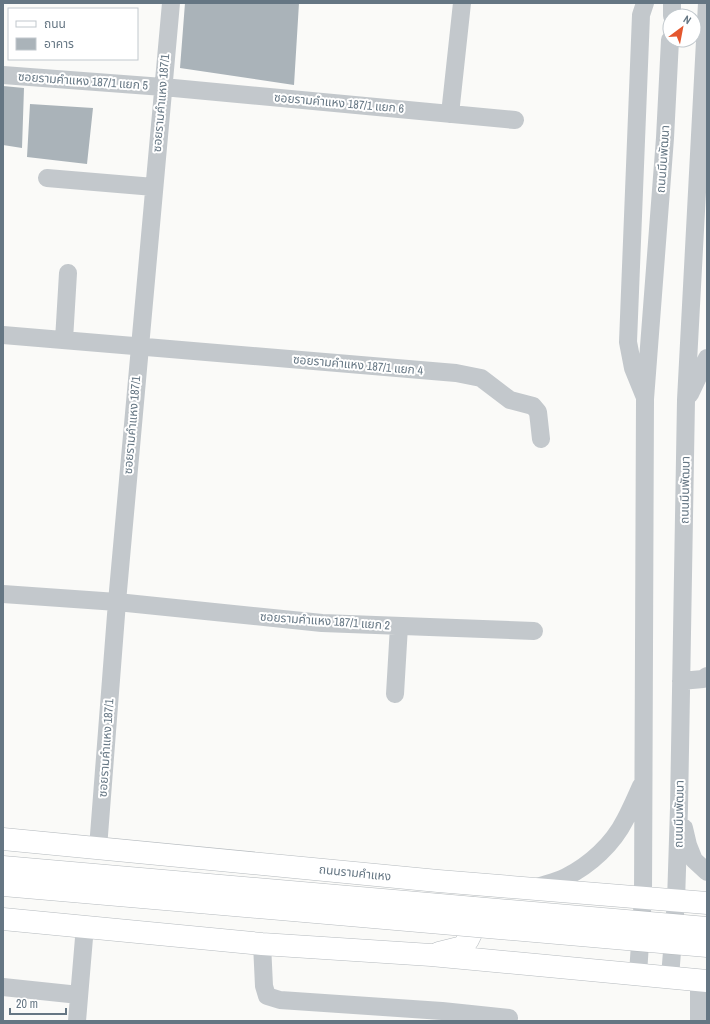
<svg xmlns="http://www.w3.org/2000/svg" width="710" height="1024" viewBox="0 0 710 1024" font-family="'Archivo Narrow','Noto Sans Thai',sans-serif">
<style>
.building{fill:#aab3b9}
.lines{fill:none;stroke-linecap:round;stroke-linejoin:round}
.major-casing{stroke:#b5babe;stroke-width:23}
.minor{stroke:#c3c8cc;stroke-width:18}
.major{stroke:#fff;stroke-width:22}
.major-bridge-casing{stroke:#b5babe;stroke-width:23;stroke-linecap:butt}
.major-bridge{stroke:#fff;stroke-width:22}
.labels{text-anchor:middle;stroke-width:4;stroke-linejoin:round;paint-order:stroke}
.street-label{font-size:12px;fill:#657683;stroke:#fff}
</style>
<rect width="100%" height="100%" fill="#fafaf8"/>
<path class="building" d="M185,3H299L294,85L180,68Z
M3,86L24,88L22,148L3,145Z
M30,104L93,108L87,164L27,157Z"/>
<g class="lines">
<defs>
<path id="major" d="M3,839L438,881L707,903
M3,919L262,944L431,955L707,981
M439,953L463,947C471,936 479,921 471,908"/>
</defs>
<use href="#major" class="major-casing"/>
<path class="minor" d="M672,16V3
M3,75L163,87L515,120
M450,114L462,3
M47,178L154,187
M3,335L456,373L481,378L510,400L533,406L538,412L541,439
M64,340L68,273
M690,394L707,358
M644,395L633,368L628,342L641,15L645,3
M3,594L117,602L322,623L534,631
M681,681L703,679L707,676
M395,694L399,626
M684,828L688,845L694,860L707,872
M98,848L117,602L171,3
M534,888C545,884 556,882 566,877C590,865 613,844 625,820C631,809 636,797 641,786
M262,944L264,986L267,996L280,1000L442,1011L509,1018
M638,974L643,897L645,399L665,138L670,40
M670,977L676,901L679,808L686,400L707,3
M3,987L79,995
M77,1021L85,926
M699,1021V980"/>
<use href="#major" class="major"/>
<defs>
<path id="major-bridge" d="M3,867L707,928
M3,885L707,946"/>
</defs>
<use href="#major-bridge" class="major-bridge-casing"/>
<use href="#major-bridge" class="major-bridge"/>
</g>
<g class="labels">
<g class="street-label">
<text transform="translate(83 81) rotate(4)" y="4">ซอยรามคำแหง 187/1 แยก 5</text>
<text transform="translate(161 103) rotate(-85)" y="4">ซอยรามคำแหง 187/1</text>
<text transform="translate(339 103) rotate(5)" y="4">ซอยรามคำแหง 187/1 แยก 6</text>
<text transform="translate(663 159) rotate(-86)" y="4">ถนนมีนพัฒนา</text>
<text transform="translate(358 365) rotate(5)" y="4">ซอยรามคำแหง 187/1 แยก 4</text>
<text transform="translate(132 425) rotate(-85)" y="4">ซอยรามคำแหง 187/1</text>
<text transform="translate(685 490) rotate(-89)" y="4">ถนนมีนพัฒนา</text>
<text transform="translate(325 621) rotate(4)" y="4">ซอยรามคำแหง 187/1 แยก 2</text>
<text transform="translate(106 748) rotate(-86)" y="4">ซอยรามคำแหง 187/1</text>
<text transform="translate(679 814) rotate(-89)" y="4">ถนนมีนพัฒนา</text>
<text transform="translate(355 873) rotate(6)" y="4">ถนนรามคำแหง</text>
</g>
</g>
<rect width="710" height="1024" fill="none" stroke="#657683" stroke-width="8"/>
<rect x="8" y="8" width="130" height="52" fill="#ffffff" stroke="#c1c8cd"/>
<rect x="16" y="21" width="20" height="6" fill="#ffffff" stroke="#c1c8cd"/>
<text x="44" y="28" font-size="12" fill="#657683">ถนน</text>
<rect x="16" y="38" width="20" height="12" fill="#aab3b9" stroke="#c1c8cd"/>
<text x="44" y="48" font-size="12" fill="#657683">อาคาร</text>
<g transform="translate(682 28) rotate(32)"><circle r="19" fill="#ffffff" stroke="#c1c8cd"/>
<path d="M0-3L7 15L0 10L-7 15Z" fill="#e4572e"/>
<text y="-6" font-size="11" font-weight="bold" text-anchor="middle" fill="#657683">N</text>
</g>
<path d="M10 1008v6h56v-6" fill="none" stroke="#657683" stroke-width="2"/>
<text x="16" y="1008" font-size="12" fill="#657683" stroke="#ffffff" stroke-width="3" paint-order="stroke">20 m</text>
</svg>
